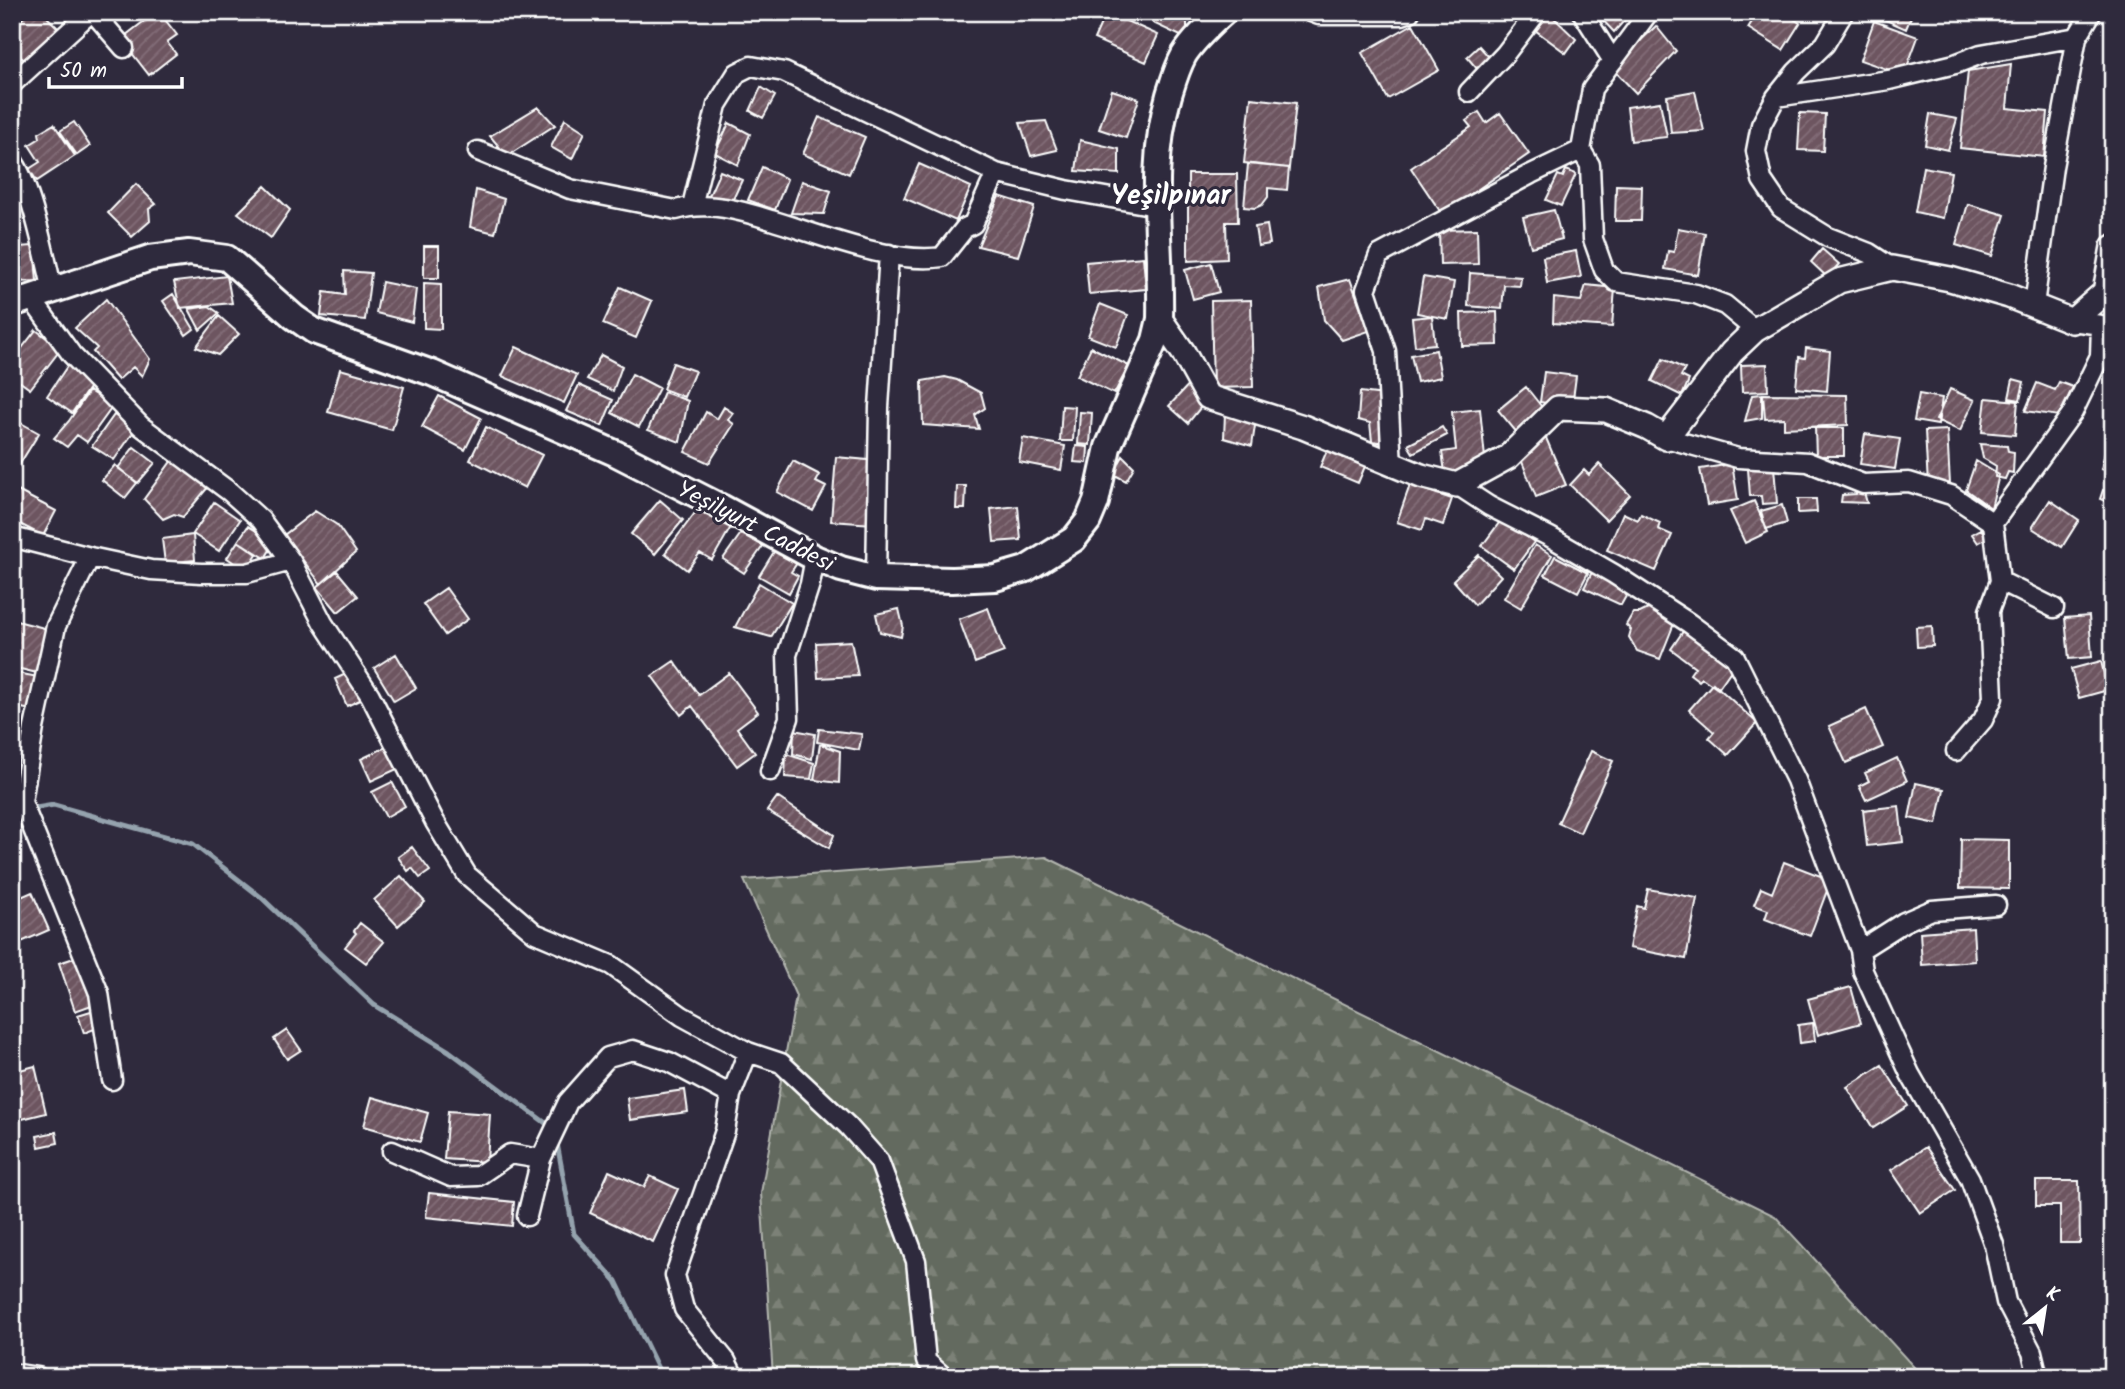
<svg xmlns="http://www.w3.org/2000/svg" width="2125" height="1389" viewBox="0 0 2125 1389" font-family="Kalam,sans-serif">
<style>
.forest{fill:url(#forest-firs);stroke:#b2b5af;stroke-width:2}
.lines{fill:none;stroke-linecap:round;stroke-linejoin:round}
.stream{stroke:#95a3ae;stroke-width:5}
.building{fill:url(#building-hatch);stroke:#fff;stroke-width:2}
.minor-casing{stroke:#fff;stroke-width:23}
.tertiary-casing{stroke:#fff;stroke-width:28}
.secondary-casing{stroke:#fff;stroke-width:30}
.minor{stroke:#2f2a3d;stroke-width:18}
.tertiary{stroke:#2f2a3d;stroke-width:23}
.secondary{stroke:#2f2a3d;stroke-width:24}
.labels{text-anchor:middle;stroke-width:6;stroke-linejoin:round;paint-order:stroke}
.street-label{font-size:24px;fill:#fff;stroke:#2f2a3d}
.quarter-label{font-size:28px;font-weight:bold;fill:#fff;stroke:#2f2a3d}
</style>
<defs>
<pattern id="forest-firs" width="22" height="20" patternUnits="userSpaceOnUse" patternTransform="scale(1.75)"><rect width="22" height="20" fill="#646b5f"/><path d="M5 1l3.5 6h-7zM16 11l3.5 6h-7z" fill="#7b8177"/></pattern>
<pattern id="building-hatch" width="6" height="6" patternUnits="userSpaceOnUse" patternTransform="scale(1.75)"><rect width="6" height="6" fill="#6d5560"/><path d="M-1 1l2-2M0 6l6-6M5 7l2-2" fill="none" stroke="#836e78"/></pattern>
</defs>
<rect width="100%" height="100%" fill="#2f2a3d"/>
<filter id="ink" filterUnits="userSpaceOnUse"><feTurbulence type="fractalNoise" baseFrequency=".0143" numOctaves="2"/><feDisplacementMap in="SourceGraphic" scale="14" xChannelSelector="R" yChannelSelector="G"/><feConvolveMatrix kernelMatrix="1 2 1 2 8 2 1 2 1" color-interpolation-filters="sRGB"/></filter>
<g filter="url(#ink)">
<path class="forest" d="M1046,857L1775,1216L1923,1377H773L761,1193L796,996L744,880Z"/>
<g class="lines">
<path class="stream" d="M12,812L54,805L193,844L262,898L374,1005L449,1051L551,1127
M556,1138L574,1234L616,1281L662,1377"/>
</g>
<path class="building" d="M29,12H42L58,28L26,62L12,48V29Z
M156,12H159L177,35L167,42L176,54L149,75L121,39Z
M1106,12L1158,35L1146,62L1094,39Z
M1156,12H1187V39L1153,23Z
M1595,12H1632L1614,32Z
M1758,12H1782L1800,23L1783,50L1748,28Z
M1881,12H1913L1906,29L1879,17Z
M1550,14L1576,39L1566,53L1535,30Z
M1874,21L1918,37L1904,75L1860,60Z
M1413,24L1439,70L1388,99L1362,53Z
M1656,26L1676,51L1636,93L1612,68Z
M1479,46L1490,58L1478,70L1467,57Z
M2011,64L2007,108L2048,112L2044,157L1960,148L1968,71Z
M761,87L775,96L763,118L750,111Z
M1112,90L1139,99L1126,138L1099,129Z
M1695,91L1704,131L1671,133L1667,96Z
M1251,98L1296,103L1289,168L1244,163Z
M1660,102L1667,137L1631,141L1627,107Z
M538,107L555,125L507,156L490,136Z
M1479,112L1486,123L1500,113L1529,154L1442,214L1411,168L1471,127L1466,121Z
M1800,113L1825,114L1823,151L1798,150Z
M1930,114L1957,119L1948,150L1925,145Z
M819,117L865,137L849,174L803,154Z
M565,119L585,132L572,159L551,147Z
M1046,121L1057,150L1031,156L1020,123Z
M74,122L90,146L77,155L60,131Z
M729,123L750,134L738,165L715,153Z
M54,124L75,156L37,181L29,169L40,162L29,145L40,138L39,133Z
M1080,140L1119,149V174L1076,171Z
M919,164L971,187L956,221L904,198Z
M1248,164L1289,168L1287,190L1268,188V197L1262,205L1255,208L1244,207Z
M762,167L787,179L775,210L748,200Z
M1923,167L1951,172L1943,218L1915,212Z
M1566,170L1576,174L1561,206L1546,200L1558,175L1563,177Z
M720,171L742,180L729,208L708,198Z
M1188,174H1237L1238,222H1226L1227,259L1188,261Z
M802,181L831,191L824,214L791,213Z
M136,184L156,204L149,209L150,221L132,237L108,213Z
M1616,185L1642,186L1641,221H1615Z
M265,186L290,210L271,238L238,213Z
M476,190L504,199L495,233L470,227Z
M999,196L1034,207L1018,256L978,246Z
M1968,204L2005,215L1992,256L1956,245Z
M1554,210L1562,239L1531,247L1523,217Z
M12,223H15L17,247L34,246L37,281L16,282L15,268H12Z
M1267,225L1270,244L1258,246L1255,227Z
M1678,228L1705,233L1698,275L1665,269L1668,251L1674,252Z
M1477,229L1478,264L1440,265L1439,230Z
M424,246H439V278H424Z
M1822,249L1839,264L1827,277L1811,262Z
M1576,251L1581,277L1547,283L1543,257Z
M1143,257L1146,289L1089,294L1086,262Z
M1211,263L1219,292L1193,299L1185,270Z
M344,271L371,273L365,320L321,316L324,292L345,295Z
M1470,273L1521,277L1520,286L1504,285L1502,309L1468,306Z
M227,276L232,303L180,308L174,282Z
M1423,277L1454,282L1448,319L1417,313Z
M1350,279L1369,331L1342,340L1324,320L1319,287Z
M382,282L416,289L412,322L376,313Z
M424,283L441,284V329L424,328Z
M1586,285L1615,288L1612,327L1553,323L1554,298L1581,301Z
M620,287L652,301L636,338L603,324Z
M173,294L194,329L186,335L163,301Z
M106,299L150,359L142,376L133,367L118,380L93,352L97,348L75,328Z
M1251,300L1253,387L1213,388L1211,301Z
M1100,304L1128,315L1116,347L1088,336Z
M209,306L219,313L200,330L189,309Z
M1497,312L1498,345L1462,346L1461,313Z
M219,316L239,334L218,355L196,347Z
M1432,316L1435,344L1415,346L1412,318Z
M36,330L61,349L30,389L12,376V361Z
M516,347L577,375L564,403L502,376Z
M1091,347L1129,366L1114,394L1077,376Z
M1806,348L1830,351L1827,391L1796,388L1799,357L1805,358Z
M1436,350L1441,377L1417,382L1411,355Z
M601,355L622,366L613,391L587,379Z
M1663,359L1685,369L1681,376L1689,380L1682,396L1652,381Z
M673,363L695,371L684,397L663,389Z
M1767,364L1768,391L1742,392L1741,365Z
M68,365L93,382L72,413L47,396Z
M340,369L404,387L392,430L328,412Z
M1544,372L1576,376L1572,407L1540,402Z
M632,374L659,388L639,427L612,413Z
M945,377L957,380L981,393L985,408L975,415L979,429L923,425L922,381Z
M2013,379L2024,382L2020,400L2009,398Z
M1191,382L1205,402L1188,423L1169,406Z
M2059,382L2073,387L2059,416L2025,411L2037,383L2055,390Z
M579,385L613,400L602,426L566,411Z
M1526,387L1545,411L1518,434L1498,410Z
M1950,389L1975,400L1960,431L1936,420Z
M89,391L113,406L87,442L77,435L67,447L54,438L69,421Z
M664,392L688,401L680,442L648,430Z
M1360,392L1384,395L1386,443L1372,441L1370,423L1358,420Z
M1762,394V418L1745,421L1752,395Z
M1763,394L1847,395L1848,425L1784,428V418L1765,419Z
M1919,394L1942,398L1938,425L1914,421Z
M439,396L481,418L465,450L422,427Z
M1986,398L2018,401L2015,435L1982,432Z
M1062,406L1075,407L1073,441H1060Z
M724,407L733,413L728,420L734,424L709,463L685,452L706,412L717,419Z
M1480,409L1486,468L1445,472L1442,452L1456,450L1452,412Z
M1080,412L1092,413L1090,445L1078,444Z
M1225,413L1256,419L1252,446L1224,438Z
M114,415L135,430L114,460L92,446Z
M12,418L39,433L16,470L12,467Z
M486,427L542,455L525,488L470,460Z
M1442,427L1447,435L1413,453L1408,445Z
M1815,428H1844V456H1816Z
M1947,430L1950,484L1928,485L1925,431Z
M1865,434L1900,439L1895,469L1860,464Z
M2109,436H2113V472L2101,469Z
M1023,438L1065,446L1061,470L1019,462Z
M1546,438L1566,485L1536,497L1517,449Z
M1980,444L2007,446L2008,451L2014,452L2013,473L2008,472L2005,479L1995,477L1996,466L1983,458Z
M1076,446L1088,447L1087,463L1074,462Z
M134,447L155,463L138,483L118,468Z
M1328,448L1366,464L1358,483L1320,467Z
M175,456L209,486L183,517L174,514L163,519L144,499Z
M1123,456L1134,467L1126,481L1113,474Z
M836,457L878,461L873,524L831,521Z
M793,461L820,475L816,482L826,487L813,511L777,492Z
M1976,461L1999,475L1991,508L1966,490Z
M1599,464L1630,495L1606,520L1570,485L1584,470L1589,475Z
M1732,464L1738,500L1707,505L1700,469Z
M115,465L137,483L125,498L102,480Z
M1774,467L1777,503L1762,504L1761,496H1750L1748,469Z
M1410,485L1452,499L1443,525L1426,519L1422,530L1397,522Z
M957,486H966L965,509H956Z
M12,488L56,511L43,536L12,520Z
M1857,490L1864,492L1867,503L1841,502L1842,495L1856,494Z
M2103,490L2113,494V504L2100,499Z
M1798,499H1816L1817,512L1798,513Z
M660,500L683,520L655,554L631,534Z
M2050,500L2079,520L2062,547L2032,528Z
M1754,501L1768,532L1745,543L1730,511Z
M214,502L240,520L219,551L193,534Z
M701,505L731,527L712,560L700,553L687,570L665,553Z
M1782,505L1787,523L1766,529L1761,511Z
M1018,506L1021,540L994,542L991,509Z
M315,511L337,525L356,552L321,584L284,535Z
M1623,513L1638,520L1641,514L1660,523L1658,529L1672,535L1656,571L1607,550Z
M1502,519L1534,542L1514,569L1482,546Z
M248,526L275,542L265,558L238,541Z
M1981,529L1987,538L1978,543L1972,534Z
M742,532L763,546L744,573L723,559Z
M193,535L195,560L165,563L162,539Z
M238,541L257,554L246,570L227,558Z
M1535,545L1552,555L1521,608L1504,598Z
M775,550L797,563L791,572L798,576L789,593L759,576Z
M1479,555L1501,576L1475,605L1453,580Z
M1555,556L1588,573L1578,592L1545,575Z
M1594,568L1630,589L1621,605L1584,588Z
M337,571L358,596L338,612L317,587Z
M759,583L792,603L771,637L735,627Z
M446,588L468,619L445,635L423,604Z
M1652,607L1675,621L1660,659L1637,651L1629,637L1631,630L1626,625L1633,613H1640Z
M988,608L1004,652L975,663L959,619Z
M899,609L903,626L901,637L880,632L876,614Z
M2089,616L2092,657L2069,659L2065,618Z
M17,621L48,629L37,673L12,667V640Z
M1932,626L1933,646L1917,647L1916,627Z
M1686,627L1736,663L1718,689L1702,678L1699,681L1690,674L1695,667L1671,649Z
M851,641L858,676L818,678L816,643Z
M396,654L416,688L394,701L374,668Z
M674,661L699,695L729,673L758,712L737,728L755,753L737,766L692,706L681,715L652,676Z
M2101,661L2108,690L2079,698L2071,669Z
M12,672L38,677L31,710L12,706Z
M350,672L362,699L347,706L335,679Z
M1713,683L1757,723L1728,755L1709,738L1714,732L1689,710Z
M1866,709L1883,747L1846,763L1829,726Z
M819,729L862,734L859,750L817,742Z
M794,730L815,734L812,759L793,754Z
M820,744L840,751L839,783L814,780Z
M386,747L397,769L371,781L361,759Z
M1591,751L1613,761L1580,833L1558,823Z
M786,754L814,763L811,779L785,777Z
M1897,758L1907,781L1866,800L1859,786L1869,781L1865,773Z
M392,782L405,806L386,817L372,792Z
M1916,783L1944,789L1937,824L1909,818Z
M777,797L834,835L829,848L767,811Z
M1899,806L1903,842L1867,846L1863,810Z
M1961,839L2009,840V889L1960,888Z
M412,847L430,871L420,878L412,868L408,871L398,857Z
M1784,862L1831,880L1810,936L1765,919L1768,910L1754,905L1761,888L1772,893Z
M401,876L425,902L398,926L374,900Z
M1648,889L1697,898L1686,959L1629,948L1637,906L1644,908Z
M32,892L49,930L12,946V910L16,909L12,901Z
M360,923L384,942L366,963L345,947L356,933L354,931Z
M1973,928L1975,961L1922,965L1920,932Z
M77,957L92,1005L75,1011L59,963Z
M1851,987L1861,1023L1818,1035L1808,999Z
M94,1010L100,1027L84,1033L78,1015Z
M1813,1023L1815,1041L1800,1043L1798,1025Z
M287,1030L301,1050L287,1059L274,1039Z
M1882,1065L1908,1106L1873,1128L1847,1087Z
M35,1066L46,1113L18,1120L12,1097V1072Z
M685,1090L688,1112L630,1120L627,1098Z
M372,1097L428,1113L420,1142L364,1126Z
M448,1111L490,1114L487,1162L444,1159Z
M56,1132L58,1143L39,1147L37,1136Z
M1926,1147L1955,1190L1920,1213L1891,1170Z
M609,1171L644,1187L650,1176L678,1189L653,1242L590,1213Z
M2036,1181H2079L2080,1243H2060V1206H2036Z
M429,1193L514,1202L512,1226L426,1217Z
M2108,1281H2113V1297H2107Z"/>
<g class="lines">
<defs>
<path id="minor" d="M93,12L124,48
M1311,12L1319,15H1402L1410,12
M1582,12L1613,61
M1844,12L1825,44L1796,72L1776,97L1761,125L1756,151L1762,180L1781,208L1828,237L1869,253L1892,268
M12,84L91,12
M1469,92L1505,54L1537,12
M1776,97L1889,80L1955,64L1981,54L2077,37
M1581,150L1592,89L1649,12
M478,151L570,189L676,210C708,201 740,210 771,220C818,234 894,265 942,257L965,228L973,224L996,173
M12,160C31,184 45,258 53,291
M692,206L717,105L737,73L751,66L784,72L996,173L1066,190L1156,206
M31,298L72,355L141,426L230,492L261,520L291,561L323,623L370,695L435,822L467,875L535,933L611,965L682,1016L748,1052L781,1063L848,1126L879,1161L916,1261L926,1361L944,1377
M2034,305L2053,167L2077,37L2092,12
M1666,438L1738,458L1808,462L1863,484L1909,482L1951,495L1993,523L2073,412L2100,356L2101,325L2072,321
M1392,466L1386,351L1366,290L1379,255L1531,174L1581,150L1590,165L1593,239L1604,270L1616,282L1696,294L1725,305L1755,330
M1457,485L1489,506L1550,537L1614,574L1689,623L1735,657L1796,780L1860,950L1863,971L1910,1074L1970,1179L1994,1245L2006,1302L2032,1352L2038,1377
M12,537L90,557
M876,578L879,407L889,254
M2000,581L2054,608
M1956,751L1983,720L1993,698L1989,611L2000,581L1993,523
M770,771L789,718L787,655L810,584L815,558
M1860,950L1904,922L1932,910L1996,905
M112,1080L99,993L22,802L34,728L56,626L90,557L151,570L201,573H247L291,561
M392,1151L451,1177L478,1176L510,1154L541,1159
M527,1216L541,1159L568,1102L608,1057L633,1050L669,1062L731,1095
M12,1373L38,1377
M734,1377L726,1361L684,1309L675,1275L725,1131L731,1095L748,1052"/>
<path id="tertiary" d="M1160,319L1183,352L1208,397L1303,427L1421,476L1457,485L1508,457L1558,408L1606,410L1647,427L1666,438L1732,352L1755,330L1839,281L1892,268L1950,279L2009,296L2072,321L2105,292L2113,247"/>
<path id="secondary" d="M12,304L150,258L189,253L227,258L294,317L314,331L432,373L615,453L721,507L815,558L841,569L876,578L952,580L995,578L1026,569L1074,539L1088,521L1096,502L1108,447L1155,340L1160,319C1162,242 1147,171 1169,95C1173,82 1177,68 1184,55C1194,39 1210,25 1224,12"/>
</defs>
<use href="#minor" class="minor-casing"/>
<use href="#tertiary" class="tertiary-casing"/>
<use href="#secondary" class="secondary-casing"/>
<use href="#minor" class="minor"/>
<use href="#tertiary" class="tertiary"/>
<use href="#secondary" class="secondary"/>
</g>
</g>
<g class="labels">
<g class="street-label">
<text transform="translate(756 526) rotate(27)" y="8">Yeşilyurt Caddesi</text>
</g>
<g class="quarter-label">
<text x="1171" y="204">Yeşilpınar</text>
</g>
</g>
<rect width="2125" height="1389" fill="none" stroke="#2f2a3d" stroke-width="42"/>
<rect x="21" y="21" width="2083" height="1347" fill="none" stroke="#fff" stroke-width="2.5" filter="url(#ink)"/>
<g transform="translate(2045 1308) rotate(30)" stroke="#2f2a3d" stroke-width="5" paint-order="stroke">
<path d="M0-5L12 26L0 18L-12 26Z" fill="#ffffff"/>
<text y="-10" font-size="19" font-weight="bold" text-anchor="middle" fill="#ffffff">K</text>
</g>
<path d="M49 77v10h133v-10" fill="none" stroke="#ffffff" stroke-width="3.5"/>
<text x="60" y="77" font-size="21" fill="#ffffff" stroke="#2f2a3d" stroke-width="5" paint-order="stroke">50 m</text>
</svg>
